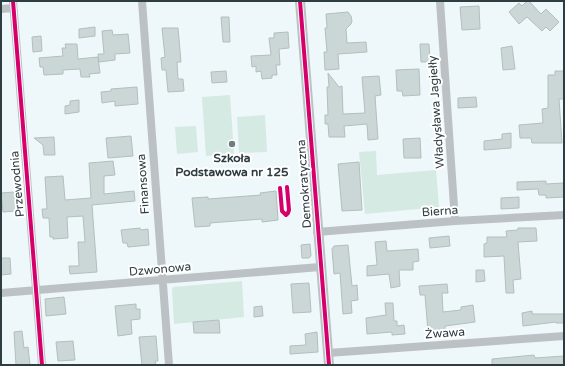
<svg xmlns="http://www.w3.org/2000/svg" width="565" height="366" viewBox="0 0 565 366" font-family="'Varela Round',sans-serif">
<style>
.green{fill:#d5eae2}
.building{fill:#cbd6d6;stroke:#b3bebe}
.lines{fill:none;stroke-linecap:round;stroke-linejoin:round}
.minor{stroke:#bcc1c5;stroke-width:8}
.tertiary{stroke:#bcc1c5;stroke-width:10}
.cycleway-casing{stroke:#fff;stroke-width:6}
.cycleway{stroke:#d6006c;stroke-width:4}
.poi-dot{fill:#717e81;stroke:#fff;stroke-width:1.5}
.labels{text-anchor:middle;stroke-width:4;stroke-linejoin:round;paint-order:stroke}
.street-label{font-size:12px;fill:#2e3d41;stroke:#fff}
.poi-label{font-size:12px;font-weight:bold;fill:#2e3d41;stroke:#fff}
</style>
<rect width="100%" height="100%" fill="#eef7f9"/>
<path class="green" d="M230,95L234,154L206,156L202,97Z
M265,115L267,152L239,153L237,117Z
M196,126L198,152L177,154L175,127Z
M376,151L377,175L436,170L439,207L365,214L359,152Z
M242,281L244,317L174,324L172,289L173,287Z"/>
<path class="building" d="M527,1H529L541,14L546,9L559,22L550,31L546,27L542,31L527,17L519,24L509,12L519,3L522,6Z
M479,6L480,29L462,30L460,7Z
M348,12L351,16L352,21L351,24L346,29L347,43L366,42L367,52L338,54L339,69L325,70L324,52H327L325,28H327L326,14Z
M221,17H229L230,42H223Z
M95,27V36L79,38V29Z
M162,28H178L181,62H177L178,79H183L184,91L168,92L166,70H162L161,58L165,57Z
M112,30L113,35L128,34L130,53L115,54V60L99,62L98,54H104L102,31Z
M288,32L289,48L279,49L280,65H276L277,75H272V78L262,79L261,71L256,72V66L252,67L251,56L271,55L269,38H274V33Z
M41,36L42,51L33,52L32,37Z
M65,44H77L78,59L98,57L100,73L89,74L90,77H81L80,69L63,70V74L44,75L43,67H40L39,58L63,56L62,48H66Z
M420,44H429L430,62H421Z
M512,46L515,69L503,70L501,48Z
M419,69L420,95L403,96L402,91H397L396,70Z
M226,71L227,82L212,83L211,72Z
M555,71H564V99H559L562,143H532L531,138H520L519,125L543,123L542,109L548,108V75H555Z
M328,73L339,87L342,86L343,114L365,113L362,77L379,76L381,95L375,96L378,139L368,140L367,124L344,126L345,137H329L328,124H325V115H328L327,87H329Z
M137,87L138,104L115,106V101L102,103L101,92L111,91V89Z
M476,97L477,107L458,108V98Z
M79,100V112L65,114V106L70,105V101Z
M511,133V148L484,150V141L502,139V134Z
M131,136L133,156L108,158L106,138Z
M54,137L55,155H44L43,145L34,138Z
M420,138L421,158H404L403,139Z
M113,161L115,175L104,176V194L134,191L135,201L92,205L97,272L70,274L69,266H79L78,242H85L83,216L67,217L68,238L53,239V237H50L49,218H43L42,209H47L45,177L63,176L65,200L91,198L89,163Z
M359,162L362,210L342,211L338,164Z
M546,181V184L564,183V197L546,198V195H539L538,189L517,190V182Z
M276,191L278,220L262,222V219L210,223V226L195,227L192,198L208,197V199L261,195L260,193Z
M14,192L16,211L3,212L1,193Z
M519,197V208L501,209V198Z
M140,228L141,230L148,229L149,245L128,247L127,243H123L121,230Z
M518,228H536L537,241L518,242L521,279L513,280L514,293H506L504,256L484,257V244L487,243V237H507L506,231L518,230Z
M449,236L450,246L430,248L429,238Z
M386,241L387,251L418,249L419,261L413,262V270H399L400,286L391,288L389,274L367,276V266L377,265L375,242Z
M310,244L311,256L309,258H302L301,245Z
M348,245L352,286L357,285L358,300L351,301L352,313L343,314L340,273L334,274L332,249L334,246Z
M1,258H10L11,274L1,275Z
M476,270H484L485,281L476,282Z
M309,283L311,312L293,313L291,284Z
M447,284L448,293H442L443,312L461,310V307L473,305L475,322L445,326V331L428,332L425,295H420L419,286Z
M64,297L66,314L46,316L45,299Z
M385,303H393L394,321H397V326L404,325L405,334L392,335V332L367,334L366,318L386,315Z
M136,304V309H140V319L131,320L132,334L118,336L115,306Z
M262,306L263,316L254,317V307Z
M532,311V314H564V323H556V322L523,326L522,313Z
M219,320L220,333H194L193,322Z
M22,331L24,348L28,347L30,365H16L14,332Z
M317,332L318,352L290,354V346L306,345L305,334Z
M156,336L158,361H155L156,365H142L139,337Z
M73,341L75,360L58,361L56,342Z
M534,355L535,358L564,356V365H492V359Z"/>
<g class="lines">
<path class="minor" d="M13,1L42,365
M142,1L169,365
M440,1L455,221
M1,9L13,8
M317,232L455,221L564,215
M1,293L320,267
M328,353L564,336"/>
<path class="tertiary" d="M300,1L329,365"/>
<defs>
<path id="cycleway" d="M13,1L42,365
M300,1L329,365
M280,188L282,211L286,215L288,213L289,210L287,187"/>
</defs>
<use href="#cycleway" class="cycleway-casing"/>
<use href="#cycleway" class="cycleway"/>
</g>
<circle class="poi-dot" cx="232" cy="144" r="4"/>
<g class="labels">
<g class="street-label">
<text transform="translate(436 112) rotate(-94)" y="4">Władysława Jagiełły</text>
<text transform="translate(17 184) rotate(-95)" y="4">Przewodnia</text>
<text transform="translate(143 184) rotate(-94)" y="4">Finansowa</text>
<text transform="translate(304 184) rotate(-94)" y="4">Demokratyczna</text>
<text transform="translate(440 211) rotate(-4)" y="4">Bierna</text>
<text transform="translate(160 269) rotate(-5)" y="4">Dzwonowa</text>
<text transform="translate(445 333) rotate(-4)" y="4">Żwawa</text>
</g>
<g class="poi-label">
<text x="232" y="162">Szkoła<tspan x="232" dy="14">Podstawowa nr 125</tspan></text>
</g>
</g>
<rect width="565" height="366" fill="none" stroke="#2e3d41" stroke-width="4"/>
</svg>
